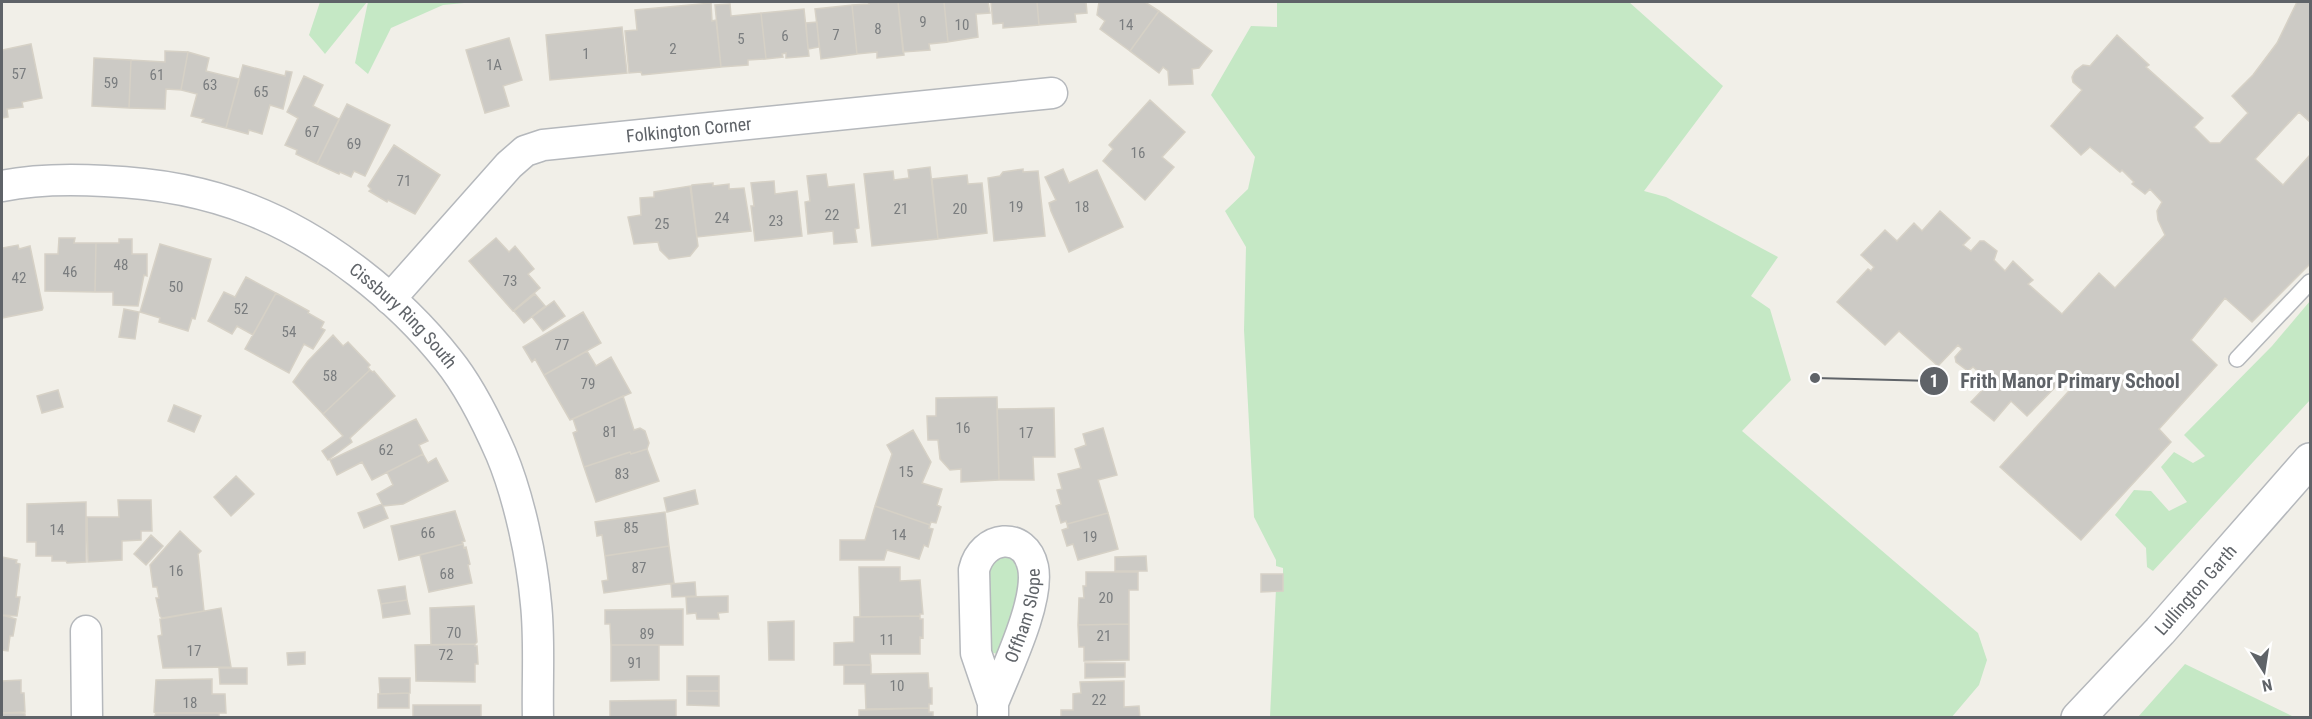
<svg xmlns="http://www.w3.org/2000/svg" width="2312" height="719" viewBox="0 0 2312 719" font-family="'Roboto Condensed',sans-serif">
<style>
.green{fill:#c5e8c5}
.building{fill:#cccac5;stroke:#d6d1c6;stroke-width:1.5}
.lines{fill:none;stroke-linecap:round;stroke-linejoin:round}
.service-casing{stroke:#b5b8bc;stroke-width:18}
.minor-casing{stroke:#b5b8bc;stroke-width:33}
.tertiary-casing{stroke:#b5b8bc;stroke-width:36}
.service{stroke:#fff;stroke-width:15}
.minor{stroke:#fff;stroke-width:30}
.tertiary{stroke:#fff;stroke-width:33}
.labels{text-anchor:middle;stroke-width:6;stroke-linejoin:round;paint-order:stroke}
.number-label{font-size:15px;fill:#7a7d7f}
.street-label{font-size:18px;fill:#5f6368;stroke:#fff}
.leader{fill:none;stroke:#5f6368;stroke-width:2}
.callout-dot{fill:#5f6368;stroke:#fff;stroke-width:2}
.mark-label{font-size:18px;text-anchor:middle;font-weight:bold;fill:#fff}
.callout-label{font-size:20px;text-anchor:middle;font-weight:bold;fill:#5f6368;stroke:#fff;stroke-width:6;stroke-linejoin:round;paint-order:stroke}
</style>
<rect width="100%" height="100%" fill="#f1efe8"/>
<path class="green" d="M320,2H367L325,54L309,35Z
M368,2H475L443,5L391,28L368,74L355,63Z
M1277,2H1629L1723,86L1644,191L1666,197L1778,257L1751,296L1770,309L1791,380L1742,431L1978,633L1987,660L1979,685L1951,718L1270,717L1276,589L1283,590V568L1276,566V560L1254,517L1244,330L1246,247L1225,211L1248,189L1255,157L1211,95L1251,26L1277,27Z
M2310,301V400L2153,571L2147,567L2146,548L2115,515L2134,490L2151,491L2169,511L2187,502L2161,467L2174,452L2193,463L2205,456L2184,435L2272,346Z
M997,554L1018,558L1022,585L1002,651L997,654L988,651L985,571Z
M2185,664L2294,717H2138Z"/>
<path class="building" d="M868,2H898L904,55L877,58V52L857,54L852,5L869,4Z
M898,2H944L948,42L929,44L930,50L903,52Z
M944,2H988L990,13L976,14L978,37L948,42Z
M991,2H1037L1039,25L1003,28V23L993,24Z
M1037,2H1086L1087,13L1075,14L1076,22L1039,25Z
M1099,2H1145L1159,11L1130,51L1100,29L1105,21L1097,15Z
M2297,2H2310V122L2299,112L2255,159L2283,185L2310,155V264L2252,322L2225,298L2191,340L2217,365L2159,429L2171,442L2081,540L2000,467L2078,381L2070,372L2027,416L2011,401L1994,421L1971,402L1990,382L1973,367L1968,371L1956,362L1955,357L1962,349L1958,345L1938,366L1899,331L1885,345L1837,302L1868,269L1871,271L1874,267L1861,255L1885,230L1897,241L1914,223L1922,231L1940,211L1970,238L1963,245L1971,251L1980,241H1984L1997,251L1994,260L2005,271L2013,261L2033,280L2028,284L2062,314L2099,273L2115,288L2165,235L2158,220L2157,211L2162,202L2150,189L2145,194L2132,184L2134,182L2122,170L2120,172L2090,147L2081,155L2051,126L2082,90L2073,82L2072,77L2075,71L2083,65L2090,66L2117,35L2149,65L2146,67L2203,118L2194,127L2210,143H2220L2248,113L2232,96L2253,75L2277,43Z
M711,3L712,21L716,20L721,67L642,75L641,72L629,73L625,31L637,30L635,10Z
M730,4L731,16L761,13L766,59L748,60V65L721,67L715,5Z
M852,5L857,54L821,59L815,9Z
M804,9L809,56L786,58V53L782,54L783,57L766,59L761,13Z
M1159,11L1212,51L1199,68L1192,69L1193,84L1169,85L1168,71L1163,67L1159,73L1130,51Z
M817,22L819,47L808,49L806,23Z
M622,27L627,73L550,80L546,35Z
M509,38L522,80L503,86L509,106L485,113L466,50Z
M31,44L42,98L22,102L23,107L7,109L8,117L2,118V50Z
M165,51L188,52L181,90L166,89L165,109L129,108L131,60L165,62Z
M188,52L209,58L206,71L239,79L226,128L202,122L204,119L191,116L197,94L181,90Z
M94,58L131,60L129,108L92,106Z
M243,65L285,76L286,71L292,72L283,109L270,105L262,134L249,130L248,134L226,128Z
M304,76L323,85L313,106L339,119L317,164L296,154L297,150L285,145L298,118L287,112Z
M1150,100L1185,132L1162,157L1174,167L1145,200L1103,161L1113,149L1109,145Z
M347,104L390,125L365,176L354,171L351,177L340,172L339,174L317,164Z
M394,145L440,175L415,214L388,200L387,202L369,191L371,189L368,186Z
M930,167L938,239L872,246L864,174L893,171L894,180L909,178L908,170Z
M1023,169V172L1038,171L1045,236L994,241L988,178L1000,176L1003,172Z
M1063,169L1069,183L1097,170L1123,227L1069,252L1051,211L1049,203L1056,200L1045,177Z
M826,174L828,187L854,184L859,228L855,229L857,242L834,244L833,231L808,234L805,202L810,201L807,176Z
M967,175L968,184L982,183L987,233L938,239L932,179Z
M774,181L775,194L797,191L802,236L755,241L751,206H754L751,183Z
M713,183V186L729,184V189L744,188L751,231L697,237L691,187L692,185Z
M690,186L698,246L690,256L669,259L660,250L658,242L634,244L628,217L641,215L640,198L654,197V192Z
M59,238H75L74,243H96L95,292L45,291V254H58Z
M496,238L509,252L515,246L534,269L528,274L540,288L513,311L469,261Z
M119,239H132V254H147V276L144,275L138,306L113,305V292H95L96,243H119Z
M160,244L211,259L195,319L192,318L188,331L159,322L160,318L140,312Z
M18,245L19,249L30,246L43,308L42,310L2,318V248Z
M246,277L276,293L253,335L237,326L232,334L208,321L224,292L235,297Z
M276,293L309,311L308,313L324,322L321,328L325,330L313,349L304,344L289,373L245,349Z
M535,294L545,306L524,323L514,311Z
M554,301L565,316L543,331L532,317Z
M124,309L139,312L135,339L119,337Z
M583,312L601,343L544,375L535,359L532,362L523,347Z
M333,335L343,346L348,342L370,365L368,367L370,370L323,414L293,382L308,361Z
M587,351L596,366L611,357L631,393L570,420L544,375Z
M370,370L373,372L374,371L395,396L350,438L352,442L328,460L322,451L343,436L323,414Z
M58,390L63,407L42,413L37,396Z
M623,396L634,430L640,428L645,431L649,443L647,449L631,454L630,452L584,467L573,433L577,431L573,419Z
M997,397L999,480L961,482V469L950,470L940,459L938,440H928L927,416H936V398Z
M174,405L201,416L194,432L168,421Z
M1054,408L1055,457H1033L1034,480H999L997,409Z
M416,419L428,441L419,445L423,454L372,480L362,462L337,475L330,460Z
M1103,428L1117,475L1098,480L1108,513L1067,524L1066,521L1061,523L1056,506L1061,504L1057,490L1062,489L1058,474L1081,468L1075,449L1086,445L1083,434Z
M913,430L931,462L922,483L942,489L937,505L941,507L936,523L931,522L930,525L875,506L892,454L887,445Z
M647,449L659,481L596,502L584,467L630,452L631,454Z
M423,454L428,463L436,458L448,481L403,504L383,506L388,518L364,528L358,513L382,504L377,494L393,485L387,472Z
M236,476L254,494L231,516L214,497Z
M695,490L698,504L667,512L664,498Z
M118,500H151L152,531H141V540L122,541V560L88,562L87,517H119Z
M86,502V562L67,563L66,561H52V556H36V542H27V504Z
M875,506L930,525L929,528L933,529L928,547L924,545L919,559L887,550L884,560H840V540H865Z
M455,511L465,541L462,542L463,544L399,560L391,526Z
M665,512L669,546L605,556L602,535L597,536L595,522Z
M1108,513L1118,549L1078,560L1073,544L1067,546L1062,530L1068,528L1067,524Z
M180,531L201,551L198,554L204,611L162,618L160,616L156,598H159L157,587H153L150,565Z
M151,535L163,546L146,565L134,554Z
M463,544L464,548L466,547L470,564L468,565L472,583L429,592L420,555Z
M669,546L674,583L604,593L602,581L608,580L605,556Z
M1146,556L1147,571H1115V557Z
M2,557L17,560L16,563L20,564L16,597H20L17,616L2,615Z
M859,567H900V581L920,580L923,614H920V616L860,617Z
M1086,572H1138V590H1129V624L1078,625L1079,598H1084L1083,586H1086Z
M1261,574H1283V591L1261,592Z
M695,582L696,596L672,597L671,584Z
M405,586L407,600L381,604L378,590Z
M728,596V612L718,613L719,619H697L696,613L687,614L686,597Z
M407,600L410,614L383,618L381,604Z
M474,606L477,642L475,644L431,645L430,608Z
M221,608L231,667L163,668L158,636L162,635L160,619Z
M683,609V645H611L610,624H605V610Z
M2,615L16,619L13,636H10L8,651L2,650Z
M920,616V619H923V638L920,637V654H870L871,665H834V643L854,642V617Z
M794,621V660H769L768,622Z
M1129,624V660L1084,661V647H1079L1078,625Z
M475,644V646H477L478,664H475V682L416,681L415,645Z
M611,645H659V680L611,681Z
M305,652V664L288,665L287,653Z
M1085,663H1125V677L1085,678Z
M844,665H871V674L928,673L929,688H932V704H929V708L866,709L865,684H844Z
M219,668H247V684H220Z
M687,676H719V691H687Z
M379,678H410V693L380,694Z
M212,679V694H225L226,713H156L154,712L156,680Z
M21,680V693H24L25,712L2,713V681Z
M1124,681V707L1139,706L1140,718H1061V710H1073V694L1081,693L1080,682Z
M687,691H719V706L687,705Z
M409,693V708H378V694Z
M676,700V718H610V701Z
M413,705H481V718H413Z
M929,708V712H933V718H859V710Z
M2,713H22L25,714V718H2Z
M156,713H219V718H154Z"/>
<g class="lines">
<defs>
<path id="service" d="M2237,359L2310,282"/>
<g id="minor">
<path id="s1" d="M2,186C36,179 70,179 105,181C154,183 206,192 251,210C325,239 399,298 448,360C470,387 487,422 501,454C519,497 532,558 536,604C540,641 537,680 538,718"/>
<path id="s2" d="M390,299L509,165L525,151L543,145L1052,93"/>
<path d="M86,631L87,718"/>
<path id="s3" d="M993,703C1006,670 1040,601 1033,567C1025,530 982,535 974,570L976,653L993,703V718"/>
</g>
<g id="tertiary">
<path id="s4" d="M2078,718L2160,631L2310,460"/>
</g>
</defs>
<use href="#service" class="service-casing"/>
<use href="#minor" class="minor-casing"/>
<use href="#tertiary" class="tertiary-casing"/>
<use href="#service" class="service"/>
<use href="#minor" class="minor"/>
<use href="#tertiary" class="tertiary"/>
</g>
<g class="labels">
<g class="number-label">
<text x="923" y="27">9</text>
<text x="962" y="30">10</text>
<text x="1126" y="30">14</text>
<text x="878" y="34">8</text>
<text x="836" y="40">7</text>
<text x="785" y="41">6</text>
<text x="741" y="44">5</text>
<text x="673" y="54">2</text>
<text x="586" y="59">1</text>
<text x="494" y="70">1A</text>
<text x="19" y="79">57</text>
<text x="157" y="80">61</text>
<text x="111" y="88">59</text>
<text x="210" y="90">63</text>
<text x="261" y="97">65</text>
<text x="312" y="137">67</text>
<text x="354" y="149">69</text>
<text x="1138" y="158">16</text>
<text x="404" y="186">71</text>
<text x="1016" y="212">19</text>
<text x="1082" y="212">18</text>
<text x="901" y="214">21</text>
<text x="960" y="214">20</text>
<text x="832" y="220">22</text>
<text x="722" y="223">24</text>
<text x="776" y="226">23</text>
<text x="662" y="229">25</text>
<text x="121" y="270">48</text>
<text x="70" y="277">46</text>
<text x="19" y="283">42</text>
<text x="510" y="286">73</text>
<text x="176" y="292">50</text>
<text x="241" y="314">52</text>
<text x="289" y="337">54</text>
<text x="562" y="350">77</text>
<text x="330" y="381">58</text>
<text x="588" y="389">79</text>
<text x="963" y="433">16</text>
<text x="610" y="437">81</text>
<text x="1026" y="438">17</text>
<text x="386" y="455">62</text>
<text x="906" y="477">15</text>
<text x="622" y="479">83</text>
<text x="631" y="533">85</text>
<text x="57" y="535">14</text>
<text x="428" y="538">66</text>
<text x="899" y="540">14</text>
<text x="1090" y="542">19</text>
<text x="639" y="573">87</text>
<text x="176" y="576">16</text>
<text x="447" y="579">68</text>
<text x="1106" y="603">20</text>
<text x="454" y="638">70</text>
<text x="647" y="639">89</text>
<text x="1104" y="641">21</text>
<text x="887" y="645">11</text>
<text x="194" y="656">17</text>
<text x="446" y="660">72</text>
<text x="635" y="668">91</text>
<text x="897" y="691">10</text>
<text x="1099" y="705">22</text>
<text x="190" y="708">18</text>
</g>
<g class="street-label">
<text dy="6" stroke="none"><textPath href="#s2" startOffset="366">Folkington Corner</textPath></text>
<text dy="6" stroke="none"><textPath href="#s1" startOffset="440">Cissbury Ring South</textPath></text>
<text dy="6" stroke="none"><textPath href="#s4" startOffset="174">Lullington Garth</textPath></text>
<text dy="6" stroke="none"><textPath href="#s3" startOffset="93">Offham Slope</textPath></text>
</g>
</g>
<path class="leader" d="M1815 378L1934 381"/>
<g class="callout-dot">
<circle cx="1815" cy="378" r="6"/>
<circle cx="1934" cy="381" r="15"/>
</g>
<g class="mark-label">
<text x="1934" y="387">1</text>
</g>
<g class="callout-label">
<text x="2070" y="388">Frith Manor Primary School</text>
</g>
<rect width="2312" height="719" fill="none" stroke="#5f6368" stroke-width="6"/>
<g transform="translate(2264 671) rotate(168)" stroke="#ffffff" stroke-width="4.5" paint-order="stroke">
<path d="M0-4.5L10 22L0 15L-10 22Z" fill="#5f6368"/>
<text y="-9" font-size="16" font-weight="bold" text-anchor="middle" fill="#5f6368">N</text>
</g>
</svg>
